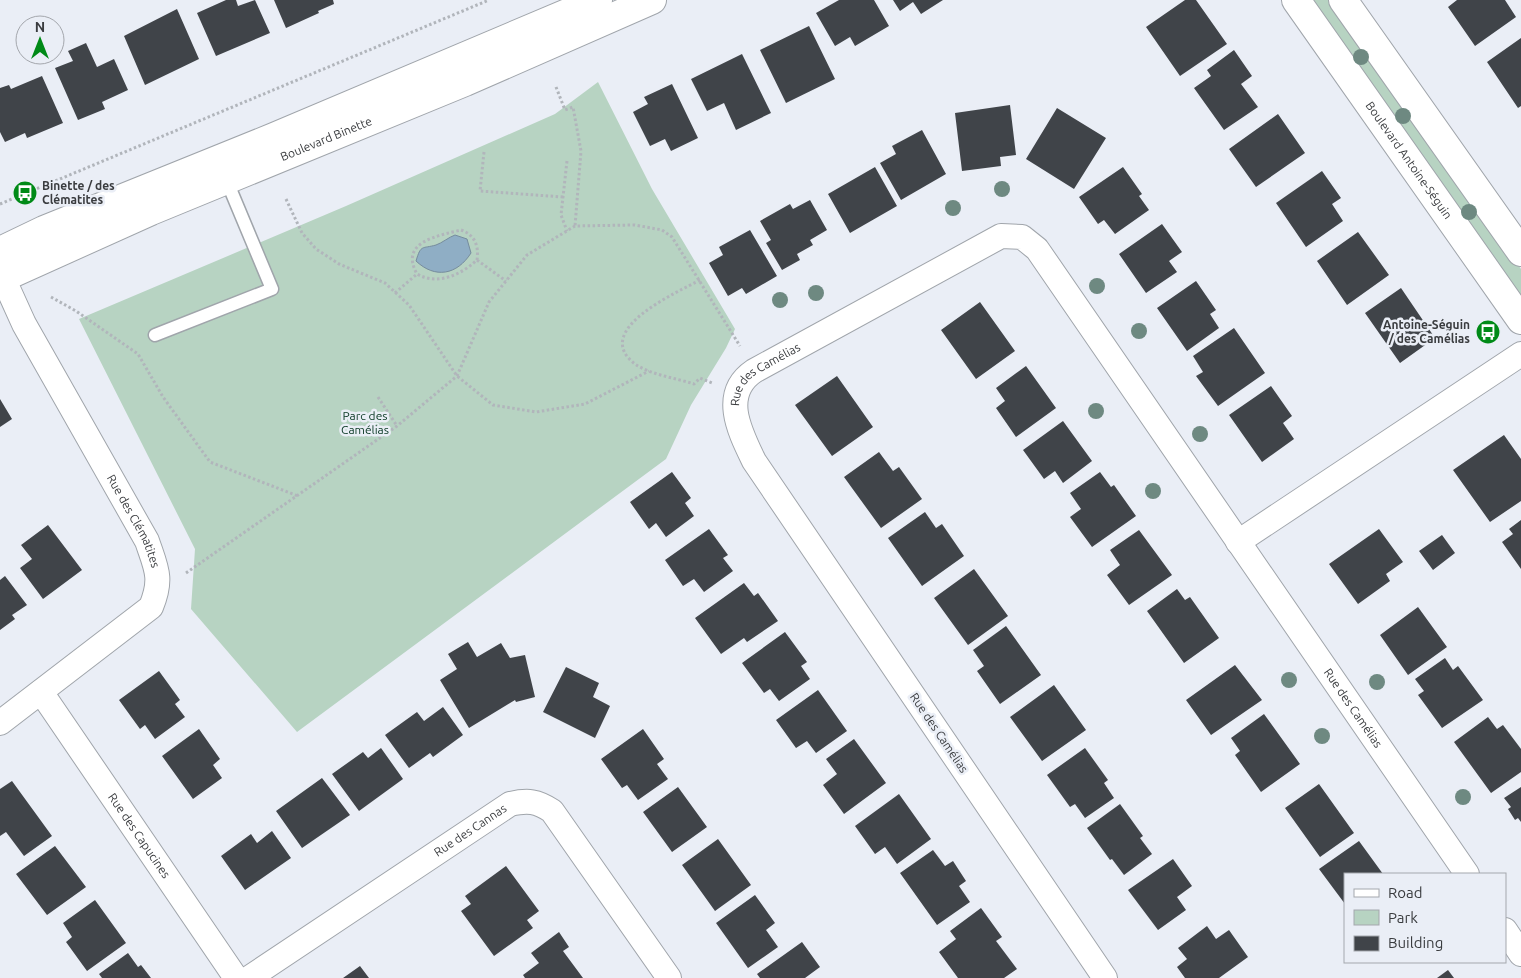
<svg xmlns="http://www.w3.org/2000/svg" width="1521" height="978" viewBox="0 0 1521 978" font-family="Ubuntu,sans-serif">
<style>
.green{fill:#b7d3c2}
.water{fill:#8faec5;stroke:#768c9d}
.building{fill:#404449}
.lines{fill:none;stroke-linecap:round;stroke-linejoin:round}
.lane-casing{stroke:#a0a5ab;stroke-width:15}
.street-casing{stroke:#a0a5ab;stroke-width:26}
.secondary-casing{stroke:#a0a5ab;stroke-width:30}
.path{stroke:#b1b5bb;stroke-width:3;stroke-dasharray:2.5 2.5;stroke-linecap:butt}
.lane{stroke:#fff;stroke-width:12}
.street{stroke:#fff;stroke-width:24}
.secondary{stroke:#fff;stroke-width:28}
.tree{fill:#6e8981}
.labels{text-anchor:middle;stroke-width:5;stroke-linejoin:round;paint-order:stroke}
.street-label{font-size:12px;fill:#3a3c3f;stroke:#eaeef6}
.poi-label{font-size:12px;font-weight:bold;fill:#3a3c3f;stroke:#eaeef6;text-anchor:start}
.park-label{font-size:12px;fill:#083722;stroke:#eaeef6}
</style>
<rect width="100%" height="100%" fill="#eaeef6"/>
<path class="green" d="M1312,0H1334L1521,269V299Z
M598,82L652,189L735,329L726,348L691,405L666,459L297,732L191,609L195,549L79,319L346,206L555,114Z"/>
<path class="water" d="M455,235L467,239L471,253C457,275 435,279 416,261C421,244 422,249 436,245C442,243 449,237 455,235Z"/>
<path class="building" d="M226,0H236L238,6L255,0L270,33L216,56L197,13Z
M274,0H333L334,4L318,11L319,13L286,28Z
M839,0H874L889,26L855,46L850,37L835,46L816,13Z
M893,0H943L921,14L913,2L900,11Z
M1185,0H1196L1227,44L1180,76L1146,27Z
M1457,0H1505L1516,17L1475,46L1448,7Z
M177,9L199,59L145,85L124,36Z
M809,26L835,79L786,103L760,50Z
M1521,38V106L1518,108L1487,62Z
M86,43L97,67L114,59L128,90L102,102L105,109L78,120L55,68L73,61L68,51Z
M1234,50L1252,76L1241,84L1258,107L1224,130L1194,88L1211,76L1207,70Z
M742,54L771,113L736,130L724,103L707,111L691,79Z
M42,76L63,123L27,138L25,133L5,142L0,132V88L9,85L11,89Z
M672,84L698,138L671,151L665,139L650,146L633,112L648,104L644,97Z
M1010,105L1016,155L1000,157L1001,166L962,171L955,113Z
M1057,108L1106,138L1074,189L1026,159Z
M1278,114L1305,153L1256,187L1229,149Z
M922,130L946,174L901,200L880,163L896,154L892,146Z
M875,167L897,206L850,233L828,194Z
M1123,167L1142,194L1139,196L1149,210L1115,234L1104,220L1098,224L1079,197Z
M1322,171L1341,198L1332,204L1343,221L1306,247L1276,203Z
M810,200L827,230L810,240L813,245L797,254L800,260L782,270L766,243L771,240L760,221L790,204L793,209Z
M1162,224L1182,252L1169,261L1177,272L1146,293L1119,254Z
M750,230L777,276L746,294L742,288L728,296L709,263L723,255L719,247Z
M1358,232L1389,275L1347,305L1317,261Z
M1196,281L1216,310L1210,314L1219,328L1187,351L1157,308Z
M1401,288L1435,338L1400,363L1365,313Z
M980,302L1015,351L976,379L941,330Z
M1234,328L1265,373L1218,406L1196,376L1203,372L1193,356Z
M1026,366L1056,408L1016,437L996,408L1005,401L996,388Z
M837,376L873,427L832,456L795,405Z
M1271,386L1292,416L1283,423L1294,439L1262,462L1229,415Z
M0,399L12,419L0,427Z
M1063,421L1092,461L1063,483L1055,471L1044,479L1023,450Z
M1504,435L1521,459V501L1490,522L1453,470Z
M879,452L893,471L899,467L922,499L881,528L844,477Z
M672,472L691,498L685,503L694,516L666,537L656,523L649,529L630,502Z
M1100,472L1111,487L1114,485L1136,516L1092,547L1070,517L1081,509L1070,493Z
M925,512L936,528L942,524L964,556L922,586L888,538Z
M1521,520V569L1502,542L1513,534L1509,529Z
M48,525L82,570L43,599L20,568L32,559L21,545Z
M709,529L728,555L723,558L733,571L704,592L694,579L683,586L665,560Z
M1379,529L1403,562L1386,574L1390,581L1358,604L1329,564Z
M1139,530L1172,575L1129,605L1107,575L1120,565L1110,550Z
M1442,535L1455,553L1433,570L1419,551Z
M974,569L1008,616L968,645L934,598Z
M5,576L27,605L12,615L15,619L0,630V580Z
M744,583L754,596L758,593L778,621L747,642L744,638L721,654L695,618Z
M1177,589L1185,600L1190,597L1219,638L1184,663L1147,611Z
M1418,607L1447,647L1408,675L1380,635Z
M1006,626L1041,675L1000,704L977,671L984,666L973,650Z
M785,632L807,662L801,666L810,679L779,701L770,689L764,693L742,663Z
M468,642L477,657L501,643L510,658L525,655L535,697L516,702L515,700L469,728L440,680L457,669L448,654Z
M1445,658L1453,670L1458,666L1483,700L1442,728L1418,695L1424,691L1415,679Z
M1235,665L1262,700L1211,735L1186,700Z
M566,667L599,683L593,697L610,706L595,738L543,712Z
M159,671L180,700L175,704L185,717L155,739L145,725L140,729L119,700Z
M1054,685L1086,730L1042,761L1010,717Z
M818,690L847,731L816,753L807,741L796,748L776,720Z
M443,707L463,735L433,757L430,753L409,768L385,735L417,712L424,721Z
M1264,714L1300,764L1261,792L1235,755L1240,751L1231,738Z
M1488,717L1497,729L1503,725L1521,749V772L1491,793L1454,742Z
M199,729L220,759L213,765L222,778L193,799L162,756Z
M643,729L664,759L657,764L668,779L638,800L627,785L622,788L601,759Z
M854,739L886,783L844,814L823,785L837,774L826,759Z
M381,748L403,779L359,811L332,774L363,752L368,758Z
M1085,748L1108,780L1104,783L1114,798L1085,818L1075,804L1070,807L1047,775Z
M322,778L350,815L302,848L276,811Z
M12,781L52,836L24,856L6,832L0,836V789Z
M1319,784L1354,833L1320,857L1285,808Z
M678,787L707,827L672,852L643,812Z
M1521,787V822L1518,818L1515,820L1508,809L1511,807L1504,798Z
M899,794L931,839L897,864L885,847L875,854L855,826Z
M1120,804L1143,836L1140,838L1152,854L1124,875L1112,859L1110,860L1087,828Z
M272,831L291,858L245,890L221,856L251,834L257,843Z
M718,839L751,885L715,911L682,865Z
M1359,841L1383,874H1345V904L1319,869Z
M55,846L86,887L47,915L16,874Z
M933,850L945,866L953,861L966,881L959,886L970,902L937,925L900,873Z
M1173,859L1192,886L1177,897L1186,910L1158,930L1128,890Z
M506,866L539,911L527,920L533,928L494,956L461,911L471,904L465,896Z
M755,895L775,923L766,930L778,947L748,968L716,923Z
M95,900L126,943L87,971L66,942L72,937L63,923Z
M981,908L1002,937L996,941L1017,969L1004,978H958L939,952L956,939L950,931Z
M1207,926L1216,939L1229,930L1248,957L1219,978H1185L1177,967L1187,959L1178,948Z
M559,932L569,947L563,951L583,978H525L523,975L539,963L531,953Z
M802,942L820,967L805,978H760L757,974Z
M128,953L138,967L141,965L151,978H102L99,974Z
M360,966L369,978H343Z
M1448,970L1454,978H1437Z"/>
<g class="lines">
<defs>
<path id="lane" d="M155,335L272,289L226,179"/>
<g id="street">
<path id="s1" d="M0,271L24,324L147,541C156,568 163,578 151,607L0,723"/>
<path d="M1238,542L1521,354"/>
<path id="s2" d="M41,692L236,978"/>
<path d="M1505,930L1521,954"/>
<path id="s3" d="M249,978L510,804C528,800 537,801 552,811L669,978"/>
<path id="s4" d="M1105,978L754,461C740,432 720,394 754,371L1001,236L1022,237L1037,249L1467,874"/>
</g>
<g id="secondary">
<path id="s5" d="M1296,0L1521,320"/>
<path d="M1343,0L1521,252"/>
<path d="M0,251L44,230L274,137L598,0"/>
<path id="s6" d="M0,279L151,211L465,82L652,0"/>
</g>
</defs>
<use href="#lane" class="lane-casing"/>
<use href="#street" class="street-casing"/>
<use href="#secondary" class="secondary-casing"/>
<path class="path" d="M556,87L565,110L573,107L581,151L575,226
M484,152L480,191L563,197
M567,161L561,215L567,231
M286,199L302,233L316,249L339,264L385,283L409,305L457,376L493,405L536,412L585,404L649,371
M0,204L489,0
M461,230C475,235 479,246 477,260C462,274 438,286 417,274C399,242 437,236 461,230Z
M477,260L506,281
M700,280C678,292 590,330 635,364C651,375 676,378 694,384L700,378L712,383
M395,293L417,274
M51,297L76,311L138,354L163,397L210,462L298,496
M378,397L397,426
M186,573L397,426L457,376L489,302L527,255L575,226L635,225L662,230L672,237L740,346"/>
<use href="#lane" class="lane"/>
<use href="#street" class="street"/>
<use href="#secondary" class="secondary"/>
</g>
<g class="tree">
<circle cx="1361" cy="57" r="8"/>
<circle cx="1403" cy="116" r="8"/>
<circle cx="1002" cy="189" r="8"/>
<circle cx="953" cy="208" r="8"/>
<circle cx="1469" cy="212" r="8"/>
<circle cx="1097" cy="286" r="8"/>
<circle cx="816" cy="293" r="8"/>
<circle cx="780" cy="300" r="8"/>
<circle cx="1139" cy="331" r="8"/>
<circle cx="1096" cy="411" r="8"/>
<circle cx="1200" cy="434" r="8"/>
<circle cx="1153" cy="491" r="8"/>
<circle cx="1289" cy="680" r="8"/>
<circle cx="1377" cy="682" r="8"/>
<circle cx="1322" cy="736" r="8"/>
<circle cx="1463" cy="797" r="8"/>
</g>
<defs>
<symbol id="bus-disc" viewBox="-11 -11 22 22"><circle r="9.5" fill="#008a17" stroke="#eaeef6"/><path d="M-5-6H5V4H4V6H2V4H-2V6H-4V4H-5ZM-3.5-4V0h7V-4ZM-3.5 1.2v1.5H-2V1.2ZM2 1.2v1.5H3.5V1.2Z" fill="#fff"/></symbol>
</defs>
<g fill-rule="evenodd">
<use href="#bus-disc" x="11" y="179" width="28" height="28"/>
<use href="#bus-disc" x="1474" y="318" width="28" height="28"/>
</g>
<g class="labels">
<g class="street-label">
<text dy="4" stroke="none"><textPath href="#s6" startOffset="355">Boulevard Binette</textPath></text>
<text dy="4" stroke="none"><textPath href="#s5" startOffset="196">Boulevard Antoine-Séguin</textPath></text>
<text dy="4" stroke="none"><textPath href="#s4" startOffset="730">Rue des Camélias</textPath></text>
<text dy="4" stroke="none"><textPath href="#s1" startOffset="284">Rue des Clématites</textPath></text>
<text dy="4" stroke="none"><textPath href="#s4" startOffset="1604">Rue des Camélias</textPath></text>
<text transform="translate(939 733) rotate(56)" y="4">Rue des Camélias</text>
<text dy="4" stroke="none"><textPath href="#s3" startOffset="266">Rue des Cannas</textPath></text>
<text dy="4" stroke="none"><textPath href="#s2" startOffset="174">Rue des Capucines</textPath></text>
</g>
<g class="poi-label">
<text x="42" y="190">Binette / des<tspan x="42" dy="14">Clématites</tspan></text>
<text x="1470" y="329" text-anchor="end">Antoine-Séguin<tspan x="1470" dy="14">/ des Camélias</tspan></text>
</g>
<g class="park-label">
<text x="365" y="420">Parc des<tspan x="365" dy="14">Camélias</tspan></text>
</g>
</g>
<rect x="1344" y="873" width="162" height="90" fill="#eaeef6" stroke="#a4a7ad"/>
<rect x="1354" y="889" width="25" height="8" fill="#ffffff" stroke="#a4a7ad"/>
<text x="1388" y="898" font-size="15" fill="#3a3c3f">Road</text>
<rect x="1354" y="910" width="25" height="15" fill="#b7d3c2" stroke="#a4a7ad"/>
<text x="1388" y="923" font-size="15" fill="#3a3c3f">Park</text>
<rect x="1354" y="936" width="25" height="15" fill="#404449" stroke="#a4a7ad"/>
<text x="1388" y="948" font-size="15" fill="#3a3c3f">Building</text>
<g transform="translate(40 40)"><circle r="24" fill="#eaeef6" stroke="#a4a7ad"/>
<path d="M0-4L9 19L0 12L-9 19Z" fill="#008a17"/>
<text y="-8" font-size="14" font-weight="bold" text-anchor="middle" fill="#3a3c3f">N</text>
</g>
</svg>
